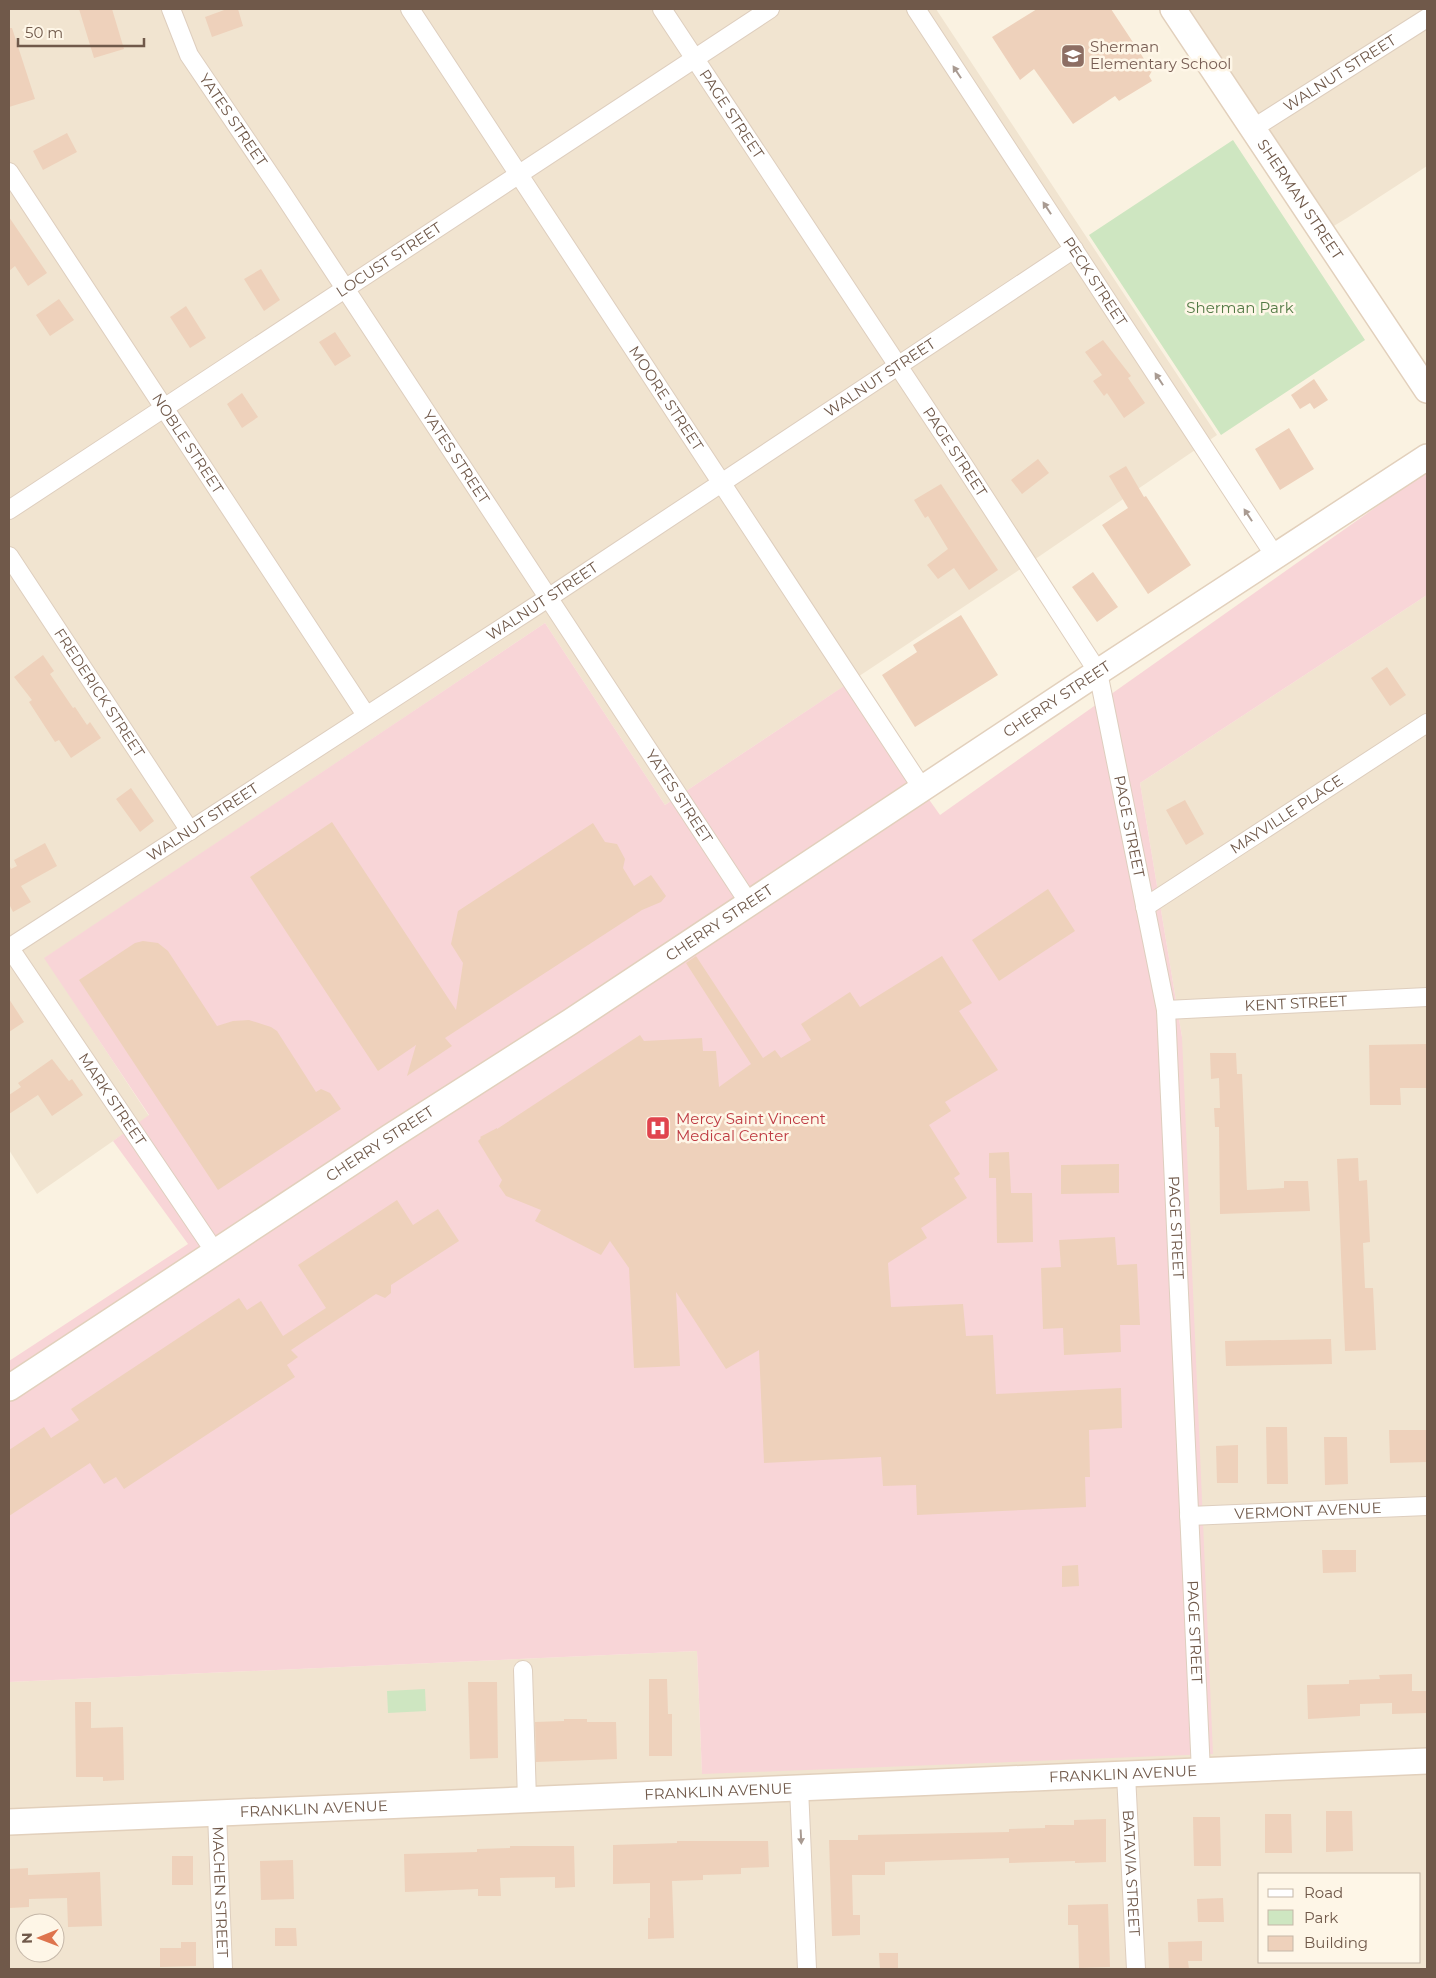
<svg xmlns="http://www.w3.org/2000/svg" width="1436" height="1978" viewBox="0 0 1436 1978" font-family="Montserrat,sans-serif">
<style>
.residential{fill:#f1e4d0;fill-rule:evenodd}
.medical{fill:#f8d5d7}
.green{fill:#cee6c1}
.building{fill:#eed1bb}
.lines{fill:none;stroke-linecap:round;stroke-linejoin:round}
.street-casing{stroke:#decebe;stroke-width:20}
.secondary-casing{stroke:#e2d0bc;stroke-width:28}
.street{stroke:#fff;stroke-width:18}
.secondary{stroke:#fff;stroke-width:25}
.oneway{fill:#a99b92}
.labels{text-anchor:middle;stroke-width:5;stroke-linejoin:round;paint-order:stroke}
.education-label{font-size:15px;fill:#785e54;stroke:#fef6e7;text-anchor:start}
.street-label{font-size:15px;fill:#70594a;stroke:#fef6e7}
.park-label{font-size:15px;fill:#537a45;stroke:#fef6e7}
.health-label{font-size:15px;fill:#be3a42;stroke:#fef6e7;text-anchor:start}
</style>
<rect width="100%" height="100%" fill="#faf2e1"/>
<path class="residential" d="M9,9H936L1217,435L1028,564L665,805L545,623L45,958L149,1116L37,1194L9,1150Z
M1160,9H1427V166L1347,218L1314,238Z
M1427,595V1969H9V1682L697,1651L702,1774L1182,1037L1140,783ZM1260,1874H1420V1962H1260ZM25,1923H55V1953H25Z"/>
<path class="medical" d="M1427,471V595L1140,783L1182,1037L1213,1754L702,1774L697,1651L9,1682V1361L188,1244L113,1141L149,1115L44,958L545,623L665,805L847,684L940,815Z"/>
<path class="green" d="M1233,140L1365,340L1221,435L1089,235Z
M425,1689L426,1711L388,1713L387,1691Z"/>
<path class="building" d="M79,9H112L124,49L94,58Z
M227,9H238L243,26L212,37L205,17Z
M1037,9H1111L1152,71L1149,76L1152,81L1119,101L1115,96L1073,124L1034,69L1020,80L992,37Z
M9,28H12L35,99L9,107Z
M67,133L77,152L43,170L33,151Z
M9,217L47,273L28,286L15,266L9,271Z
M261,269L280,300L264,311L244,279Z
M59,299L74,320L50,336L36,315Z
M186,306L206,338L190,348L170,317Z
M335,332L351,356L335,366L319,342Z
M1103,340L1131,376L1128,378L1145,403L1124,418L1107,393L1104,396L1093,381L1102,375L1085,352Z
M1314,379L1328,400L1314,409L1310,403L1300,409L1291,395Z
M242,393L258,417L242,428L227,404Z
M1289,428L1314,469L1280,490L1255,449Z
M1038,459L1049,473L1022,494L1011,480Z
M1126,466L1144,497L1146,496L1191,565L1148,594L1102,525L1128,508L1109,476Z
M941,484L998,570L969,590L954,568L938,579L927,565L948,549L928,516L925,518L914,500Z
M1093,572L1118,607L1097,622L1072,587Z
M961,615L998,675L915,727L882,675L917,652L913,645Z
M43,655L54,671L50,674L73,708L75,707L87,725L90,722L101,738L71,758L59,740L55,742L29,702L32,700L14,677Z
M1387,667L1406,695L1390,706L1371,678Z
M131,788L154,821L140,832L116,799Z
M1185,800L1204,834L1186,845L1166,810Z
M332,822L456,1010L463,963L451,944L458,911L593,823L605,842L617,844L625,859L623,868L634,886L651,875L666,896L661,902L642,910L445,1038L452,1046L407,1076L416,1045L378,1071L250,877Z
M45,843L57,866L21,886L31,902L13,912L9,904V864L11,869L17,866L14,860Z
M1048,889L1075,931L999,981L972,940Z
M143,941L158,943L168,951L217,1026L233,1021L249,1020L271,1027L277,1031L316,1092L321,1089L330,1093L341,1109L218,1190L79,980L135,943Z
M696,956L763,1058L775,1050L781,1058L811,1040L801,1024L850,992L860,1007L942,956L972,1003L959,1011L998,1070L945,1102L951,1111L929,1125L960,1174L954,1178L967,1198L921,1228L927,1238L888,1263L891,1307L963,1304L966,1336L993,1335L996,1394L1121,1388L1122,1428L1089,1430L1090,1477H1085L1086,1507L917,1515L916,1485L883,1486L881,1457L764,1463L759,1350L726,1369L676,1292L680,1366L634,1368L629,1268L610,1241L601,1255L535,1221L541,1210L506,1196L499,1186L502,1180L478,1141L481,1138L480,1137L497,1128V1129L640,1035L644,1041L702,1038L703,1051H716L719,1087L751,1064L686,963Z
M9,999L24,1022L9,1032Z
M1427,1044V1088H1400L1401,1105H1370L1369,1045Z
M1210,1053H1236L1237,1074H1242L1247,1190L1284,1188V1181H1308L1310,1211L1220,1214L1219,1127H1215L1214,1108H1220L1219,1078L1211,1079Z
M52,1059L69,1081L72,1079L83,1095L52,1116L38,1095L9,1114V1095L21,1087L18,1083Z
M1009,1152L1011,1193H1032L1033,1242L997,1243L996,1178H989V1153Z
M1358,1158L1359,1181L1367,1180L1370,1242L1363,1243L1365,1288H1373L1376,1350L1345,1351L1337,1159Z
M1119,1164V1193L1061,1194V1165Z
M397,1200L413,1225L438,1209L459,1241L391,1285V1293L385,1298L376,1294L291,1350L298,1357L287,1365L295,1377L124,1489L116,1477L104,1484L90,1463L9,1516V1450L44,1427L51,1438L79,1420L71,1409L239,1298L247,1310L261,1301L283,1336L326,1308L298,1265Z
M1115,1237L1117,1265L1137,1264L1140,1325H1120L1121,1352L1064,1355L1063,1328L1043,1329L1041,1268L1061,1267L1059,1240Z
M1331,1339L1332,1364L1226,1366L1225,1341Z
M1266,1427H1287L1288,1484H1267Z
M1389,1430H1427V1462L1390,1463Z
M1324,1437H1347L1348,1484L1325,1485Z
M1238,1445V1483H1217L1216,1446Z
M1322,1550H1356V1572L1323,1573Z
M1078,1565L1079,1586L1062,1587V1566Z
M1412,1674V1691H1427V1713L1392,1714V1703L1360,1704V1716L1308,1719L1307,1685L1349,1684V1680L1380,1679L1379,1675Z
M649,1679H667L668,1714H672V1756H649Z
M468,1682H497L498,1758L470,1759Z
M75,1702H91V1728L123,1727L124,1780L103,1781V1777H76Z
M564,1719H587V1722H616L617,1759L536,1762L535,1722L564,1721Z
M1326,1811H1352L1353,1851L1326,1852Z
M1265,1814H1291L1292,1853H1265Z
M1193,1817H1220L1221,1866H1194Z
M1106,1819V1862L1075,1863V1861L1009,1863V1858L885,1862V1875H852L853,1915H860V1935L832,1936L829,1840H858V1835L1009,1832V1829L1045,1828V1825H1074V1820Z
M677,1841H768L769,1867L741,1868V1874L703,1875V1880L672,1881L674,1938L648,1939V1918H650V1883L613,1884V1845L677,1843Z
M510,1846H574L575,1887L555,1888V1877L500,1878L501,1896H478V1889L405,1892L404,1854L477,1852V1849L510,1848Z
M172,1856H193V1885H172Z
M293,1860L294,1899L261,1900L260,1861Z
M28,1868V1875L100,1872L102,1926L68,1927L67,1898L29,1899V1907L9,1908V1869Z
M1223,1898L1224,1922H1198L1197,1899Z
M1108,1904L1110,1967L1079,1968L1078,1925H1068V1905Z
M275,1928H296L297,1946H275Z
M1202,1941V1961H1188L1189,1969H1169L1168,1942Z
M181,1942H196V1966L160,1967V1948H181Z
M879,1953H898V1969H880Z"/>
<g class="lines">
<defs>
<g id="street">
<path id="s1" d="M171,9L189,55L281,191L749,903"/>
<path id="s2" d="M410,9L922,788"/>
<path id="s3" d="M662,9L961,461L1098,672L1166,1010L1201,1772"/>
<path id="s4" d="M916,9L1275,556"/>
<path id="s5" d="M1252,129L1427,18"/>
<path id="s6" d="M9,172L366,715"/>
<path id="s7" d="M9,510L770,9"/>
<path id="s8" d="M9,556L190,831"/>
<path id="s9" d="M1145,907L1427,723"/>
<path id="s10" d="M9,947L215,1252"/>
<path id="s11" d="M9,948L548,598L1074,249"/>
<path id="s12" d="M1166,1010L1427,997"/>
<path id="s13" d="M1189,1516L1427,1506"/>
<path d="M523,1670L527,1800"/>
<path id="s14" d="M1126,1775L1136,1969"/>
<path d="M799,1788L807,1969"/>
<path id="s15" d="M217,1813L223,1969"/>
</g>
<g id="secondary">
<path id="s16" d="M1173,9L1427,390"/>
<path id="s17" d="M9,1388L390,1137L570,1022L1098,672L1427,457"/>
<path id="s18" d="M9,1822L1427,1761"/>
</g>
</defs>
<use href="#street" class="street-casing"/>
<use href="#secondary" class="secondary-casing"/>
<use href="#street" class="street"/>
<use href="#secondary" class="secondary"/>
</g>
<defs><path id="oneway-solid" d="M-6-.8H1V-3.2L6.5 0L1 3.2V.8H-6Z" transform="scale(1.25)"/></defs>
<g class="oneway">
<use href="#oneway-solid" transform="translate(957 72) rotate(-123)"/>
<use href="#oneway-solid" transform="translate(1047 208) rotate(-123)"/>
<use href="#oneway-solid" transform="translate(1159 379) rotate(-123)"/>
<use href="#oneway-solid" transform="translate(1248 515) rotate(-123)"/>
<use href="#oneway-solid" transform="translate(801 1837) rotate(87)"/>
</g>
<defs>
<symbol id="school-square" viewBox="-11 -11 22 22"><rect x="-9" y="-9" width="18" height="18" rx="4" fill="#8d6e63" stroke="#fef6e7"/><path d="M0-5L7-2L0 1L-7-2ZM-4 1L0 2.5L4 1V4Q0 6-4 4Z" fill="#fff"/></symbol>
<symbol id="hospital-square" viewBox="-11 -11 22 22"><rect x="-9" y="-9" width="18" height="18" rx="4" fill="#e0444e" stroke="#fef6e7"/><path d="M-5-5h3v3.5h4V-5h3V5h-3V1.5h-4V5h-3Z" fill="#fff"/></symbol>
</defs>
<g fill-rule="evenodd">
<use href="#school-square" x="1059" y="42" width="28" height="28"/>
<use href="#hospital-square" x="644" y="1114" width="28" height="28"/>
</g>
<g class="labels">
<g class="education-label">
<text x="1090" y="52">Sherman<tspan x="1090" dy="17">Elementary School</tspan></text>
</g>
<g class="street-label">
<text dy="5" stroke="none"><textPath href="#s5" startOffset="104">WALNUT STREET</textPath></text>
<text dy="5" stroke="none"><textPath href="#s3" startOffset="126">PAGE STREET</textPath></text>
<text dy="5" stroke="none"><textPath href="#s1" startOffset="128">YATES STREET</textPath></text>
<text dy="5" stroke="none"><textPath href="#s16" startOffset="229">SHERMAN STREET</textPath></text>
<text dy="5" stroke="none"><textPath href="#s7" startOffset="455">LOCUST STREET</textPath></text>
<text dy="5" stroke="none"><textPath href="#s4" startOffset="326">PECK STREET</textPath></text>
<text dy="5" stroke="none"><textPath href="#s11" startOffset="1041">WALNUT STREET</textPath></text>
<text dy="5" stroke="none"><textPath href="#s2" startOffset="466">MOORE STREET</textPath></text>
<text dy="5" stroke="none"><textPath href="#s6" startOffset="325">NOBLE STREET</textPath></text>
<text dy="5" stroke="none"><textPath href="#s3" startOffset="531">PAGE STREET</textPath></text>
<text dy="5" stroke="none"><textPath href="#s1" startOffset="532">YATES STREET</textPath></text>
<text dy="5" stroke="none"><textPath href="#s11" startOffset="636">WALNUT STREET</textPath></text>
<text dy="5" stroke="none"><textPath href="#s8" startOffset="164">FREDERICK STREET</textPath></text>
<text dy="5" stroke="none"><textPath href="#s17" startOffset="1254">CHERRY STREET</textPath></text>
<text dy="5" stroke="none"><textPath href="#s1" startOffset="938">YATES STREET</textPath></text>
<text dy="5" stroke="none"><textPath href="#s9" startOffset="169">MAYVILLE PLACE</textPath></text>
<text dy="5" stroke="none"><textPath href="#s11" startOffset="231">WALNUT STREET</textPath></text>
<text dy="5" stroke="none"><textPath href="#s3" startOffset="951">PAGE STREET</textPath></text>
<text dy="5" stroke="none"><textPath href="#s17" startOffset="849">CHERRY STREET</textPath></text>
<text dy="5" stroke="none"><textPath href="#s12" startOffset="130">KENT STREET</textPath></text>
<text dy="5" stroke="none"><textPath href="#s10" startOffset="184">MARK STREET</textPath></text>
<text dy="5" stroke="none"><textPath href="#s17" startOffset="444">CHERRY STREET</textPath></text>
<text dy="5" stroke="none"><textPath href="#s3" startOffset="1356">PAGE STREET</textPath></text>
<text dy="5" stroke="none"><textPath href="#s13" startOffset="119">VERMONT AVENUE</textPath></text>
<text dy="5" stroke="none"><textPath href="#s3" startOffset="1761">PAGE STREET</textPath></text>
<text dy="5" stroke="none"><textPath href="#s18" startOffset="1115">FRANKLIN AVENUE</textPath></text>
<text dy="5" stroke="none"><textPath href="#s18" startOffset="710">FRANKLIN AVENUE</textPath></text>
<text dy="5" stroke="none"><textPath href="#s18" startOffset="305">FRANKLIN AVENUE</textPath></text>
<text dy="5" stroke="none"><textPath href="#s14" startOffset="98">BATAVIA STREET</textPath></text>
<text dy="5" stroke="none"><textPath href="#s15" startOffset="79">MACHEN STREET</textPath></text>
</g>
<g class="park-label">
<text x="1240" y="313">Sherman Park</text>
</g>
<g class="health-label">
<text x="676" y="1124">Mercy Saint Vincent<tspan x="676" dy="17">Medical Center</tspan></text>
</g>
</g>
<rect width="1436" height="1978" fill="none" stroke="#70594a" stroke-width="20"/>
<rect x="1258" y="1873" width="162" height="90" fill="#fef6e7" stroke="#c5b7a8"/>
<rect x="1268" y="1889" width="25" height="8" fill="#ffffff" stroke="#c5b7a8"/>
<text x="1304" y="1898" font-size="15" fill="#70594a">Road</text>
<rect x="1268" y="1910" width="25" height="15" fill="#cee6c1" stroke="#c5b7a8"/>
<text x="1304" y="1923" font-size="15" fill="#70594a">Park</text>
<rect x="1268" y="1936" width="25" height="15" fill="#eed1bb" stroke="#c5b7a8"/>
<text x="1304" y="1948" font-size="15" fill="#70594a">Building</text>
<g transform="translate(40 1938) rotate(269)"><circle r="24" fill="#fef6e7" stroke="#c5b7a8"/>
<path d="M0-4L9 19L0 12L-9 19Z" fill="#de744d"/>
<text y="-8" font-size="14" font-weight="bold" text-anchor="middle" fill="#70594a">N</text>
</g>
<path d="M18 38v8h126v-8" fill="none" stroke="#70594a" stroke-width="2.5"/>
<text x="25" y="38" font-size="15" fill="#70594a" stroke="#fef6e7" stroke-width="4" paint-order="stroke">50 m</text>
</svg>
